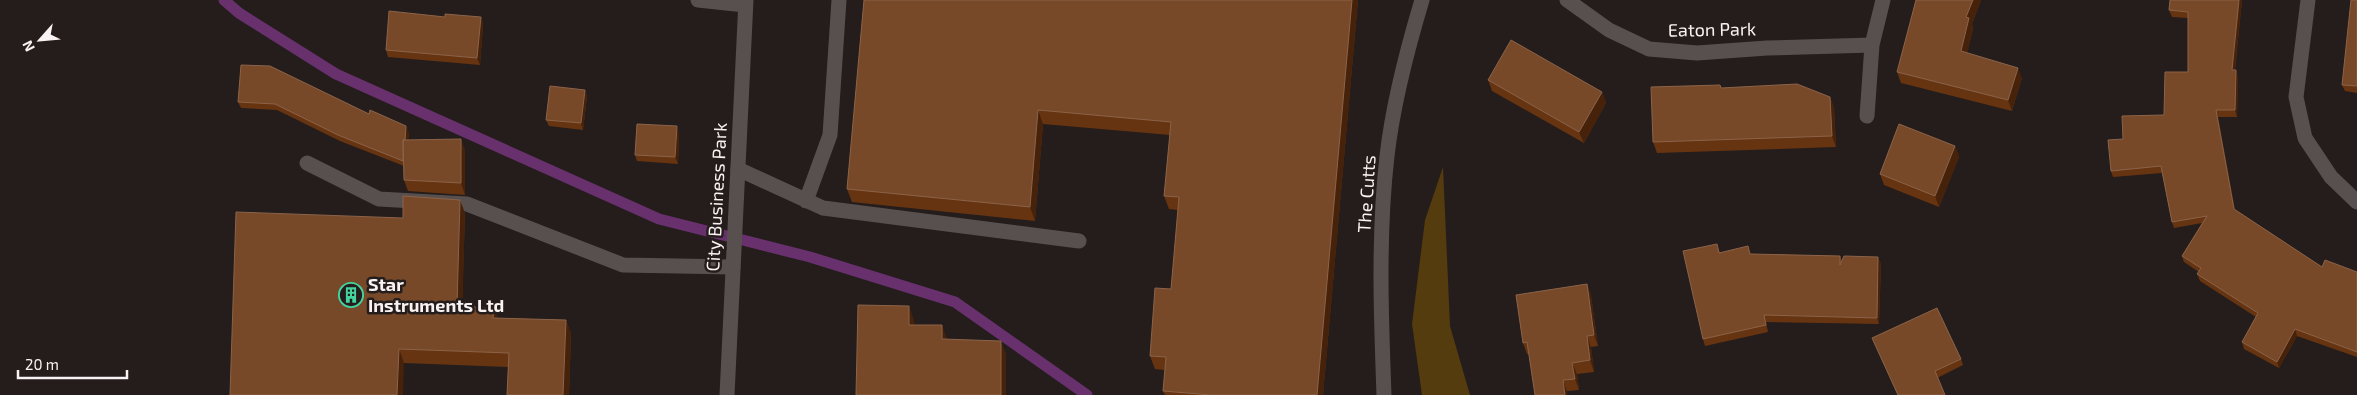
<svg xmlns="http://www.w3.org/2000/svg" width="2357" height="395" viewBox="0 0 2357 395" font-family="'Exo 2',sans-serif">
<style>
.green{fill:#543c0f}
.lines{fill:none;stroke-linecap:round;stroke-linejoin:round}
.stream{stroke:#68316d;stroke-width:11}
.lane{stroke:#58504f;stroke-width:15}
.street{stroke:#58504f;stroke-width:15}
.secondary{stroke:#58504f;stroke-width:15}
.wall{fill:#673411}
.shaded-wall{fill:#46220b}
.building{fill:#774929;stroke:#8b6349}
.labels{text-anchor:middle;stroke-width:5;stroke-linejoin:round;paint-order:stroke}
.street-label{font-size:18px;fill:#f8f2f2;stroke:#241d1c}
.poi-label{font-size:18px;font-weight:bold;fill:#f8f2f2;stroke:#241d1c;text-anchor:start}
</style>
<rect width="100%" height="100%" fill="#241d1c"/>
<path class="green" d="M1443,167L1450,326L1470,395H1422L1412,324L1425,220Z"/>
<g class="lines">
<path class="stream" d="M224,0L239,13L336,74L659,219L810,257L955,302L1087,395"/>
<path class="lane" d="M698,0L745,5
M307,163L379,199L467,204L623,265L733,267
M738,169L823,208L1079,241
M806,201L830,135L839,0"/>
<path class="street" d="M1567,0L1609,30L1649,49L1697,53L1767,48L1872,45
M2308,0L2296,97L2305,138L2331,177L2357,202
M1867,116L1872,45L1883,0
M727,395L746,0"/>
<path class="secondary" d="M1384,395C1381,315 1378,235 1387,156C1393,103 1407,50 1422,0"/>
</g>
<path class="wall" d="M864,0H1358L1323,395H1165L1163,391L1165,370L1155,369L1150,356L1171,289L1178,210L1169,209L1164,196L1170,135L1043,124L1035,221L852,202L847,189Z
M1916,0H1981L1972,24L1973,29L1967,53L2022,78L2012,111L1901,83L1897,72Z
M2242,0L2235,70L2238,77L2237,117H2218L2235,210L2322,267L2357,272V357L2297,336L2279,368L2244,349L2242,342L2256,317L2200,281L2197,274L2199,272L2184,262L2182,256L2202,223L2174,228L2172,222L2162,173L2113,177L2111,171L2123,139L2164,115L2188,72V18L2172,17L2169,10Z
M2357,0V93L2345,91L2342,85Z
M445,17H481L483,24L480,65L388,57L386,50Z
M241,65L369,114L409,133L408,140L465,150V195L408,191L404,180V166L340,141L277,110L241,108L238,102Z
M1488,80L1602,92L1606,103L1584,143L1492,91Z
M1720,85L1722,88L1830,97L1834,108L1836,147L1657,153L1653,142Z
M585,90L587,96L583,130L549,126L546,120Z
M679,133L678,164L637,161L635,155Z
M1955,146L1959,157L1939,207L1884,185L1880,174Z
M465,213L462,307L494,308L497,318L566,320L571,334L569,395H507L508,367L404,363L230,395L403,218Z
M1717,244L1720,253L1840,256L1842,261L1881,263L1879,324L1766,322L1768,332L1705,346L1703,339Z
M1587,284L1591,296L1598,346L1591,347L1594,372L1577,374L1579,390L1567,391V395H1535L1529,354H1527L1523,343Z
M1872,338L1961,359L1963,365L1937,378L1945,395H1898Z"/>
<path class="shaded-wall" d="M1352,0H1358L1323,395H1317Z
M1973,0H1981L1972,24L1973,29L1965,62L1961,51L1966,17Z
M2239,0H2242L2234,77L2232,70Z
M481,17L483,24L480,65L477,58Z
M2018,68L2022,78L2012,111L2008,100Z
M2236,70L2238,77L2237,117L2235,110Z
M585,90L587,96L583,130L581,123Z
M1602,92L1606,103L1584,143L1579,132Z
M1830,97L1834,108L1836,147L1832,136Z
M1038,110L1043,124L1035,221L1030,207Z
M2216,110L2218,117L2236,216L2234,209Z
M406,126L409,133L406,167L404,161Z
M677,126L679,133L678,164L675,157Z
M461,139L465,150V195L461,183Z
M1955,146L1959,157L1939,207L1935,196Z
M460,200L465,213L462,320L457,306Z
M1878,257L1881,263L1879,324L1877,318Z
M1587,284L1591,296L1598,346L1594,335Z
M909,306L914,320V338L909,325Z
M494,308L499,322L493,318Z
M566,320L571,334L569,395H563Z
M942,325L947,339V353L942,339Z
M2295,329L2297,336L2279,368L2277,362Z
M1587,336L1591,347L1594,372L1590,360Z
M1001,341L1006,354V395H1001Z
M399,349L404,363L403,395H397Z
M1572,363L1577,374L1579,390L1575,379Z
M1563,380L1567,391V395H1565Z"/>
<path class="building" d="M864,0H1352L1317,395H1211L1163,391L1166,357L1150,356L1155,288L1171,289L1179,197L1164,196L1171,122L1038,110L1030,207L847,189Z
M1916,0H1973L1966,17L1969,18L1961,51L2018,68L2008,100L1897,72Z
M2170,0H2239L2232,70H2236L2235,110H2216L2234,209L2322,267L2325,260L2357,272V352L2295,329L2277,362L2242,342L2258,313L2197,274L2201,268L2182,256L2207,216L2172,222L2161,166L2111,171L2108,140L2123,139L2122,116L2164,115L2165,72H2188V12L2169,10Z
M2351,0H2357V86L2342,85Z
M389,11L445,17V14L481,17L477,58L386,50Z
M1511,40L1602,92L1579,132L1488,80Z
M241,65L270,66L369,114L370,110L406,126L405,140H403V161L338,135L275,104L238,102Z
M1797,84L1830,97L1832,136L1653,142L1651,87L1720,85L1721,88Z
M550,86L585,90L581,123L546,120Z
M637,124L677,126L675,157L635,155Z
M1899,124L1955,146L1935,196L1880,174Z
M461,139V183L404,180L403,140Z
M403,196L460,200L457,306L494,308L493,318L566,320L563,395H507L509,353L399,349L397,395H230L236,212L403,218Z
M1717,244L1719,253L1748,246L1750,254L1840,256V265L1844,256L1878,257L1877,318L1764,315L1766,325L1703,339L1683,251Z
M1587,284L1594,335L1587,336L1590,360L1572,363L1575,379L1563,380L1565,395H1535L1527,342L1523,343L1516,295Z
M858,305L909,306V325H942V339L1001,341V395H856Z
M1937,308L1961,359L1935,371L1945,395H1898L1872,338Z"/>
<defs>
<symbol id="building-ring" viewBox="-11 -11 22 22"><circle r="9.5" fill="#241d1c" stroke="#43d4a0" stroke-width="1.5"/><path d="M-4-6H4V6H1V3H-1V6H-4ZM-2.5-4.3h1.7v1.8h-1.7ZM.8-4.3h1.7v1.8H.8ZM-2.5-1h1.7V.8h-1.7ZM.8-1h1.7V.8H.8Z" fill="#43d4a0"/></symbol>
</defs>
<g fill-rule="evenodd">
<use href="#building-ring" x="337" y="281" width="28" height="28"/>
</g>
<g class="labels">
<g class="street-label">
<text transform="translate(1712 30) rotate(-1)" y="6">Eaton Park</text>
<text transform="translate(1367 194) rotate(-86)" y="6">The Cutts</text>
<text transform="translate(717 197) rotate(-87)" y="6">City Business Park</text>
</g>
<g class="poi-label">
<text x="368" y="291">Star<tspan x="368" dy="21">Instruments Ltd</tspan></text>
</g>
</g>
<g transform="translate(40 40) rotate(243)" stroke="#241d1c" stroke-width="4" paint-order="stroke">
<path d="M0-4L9 19L0 12L-9 19Z" fill="#f8f2f2"/>
<text y="-8" font-size="14" font-weight="bold" text-anchor="middle" fill="#f8f2f2">N</text>
</g>
<path d="M18 370v8h109v-8" fill="none" stroke="#f8f2f2" stroke-width="2.5"/>
<text x="25" y="370" font-size="15" fill="#f8f2f2" stroke="#241d1c" stroke-width="4" paint-order="stroke">20 m</text>
</svg>
